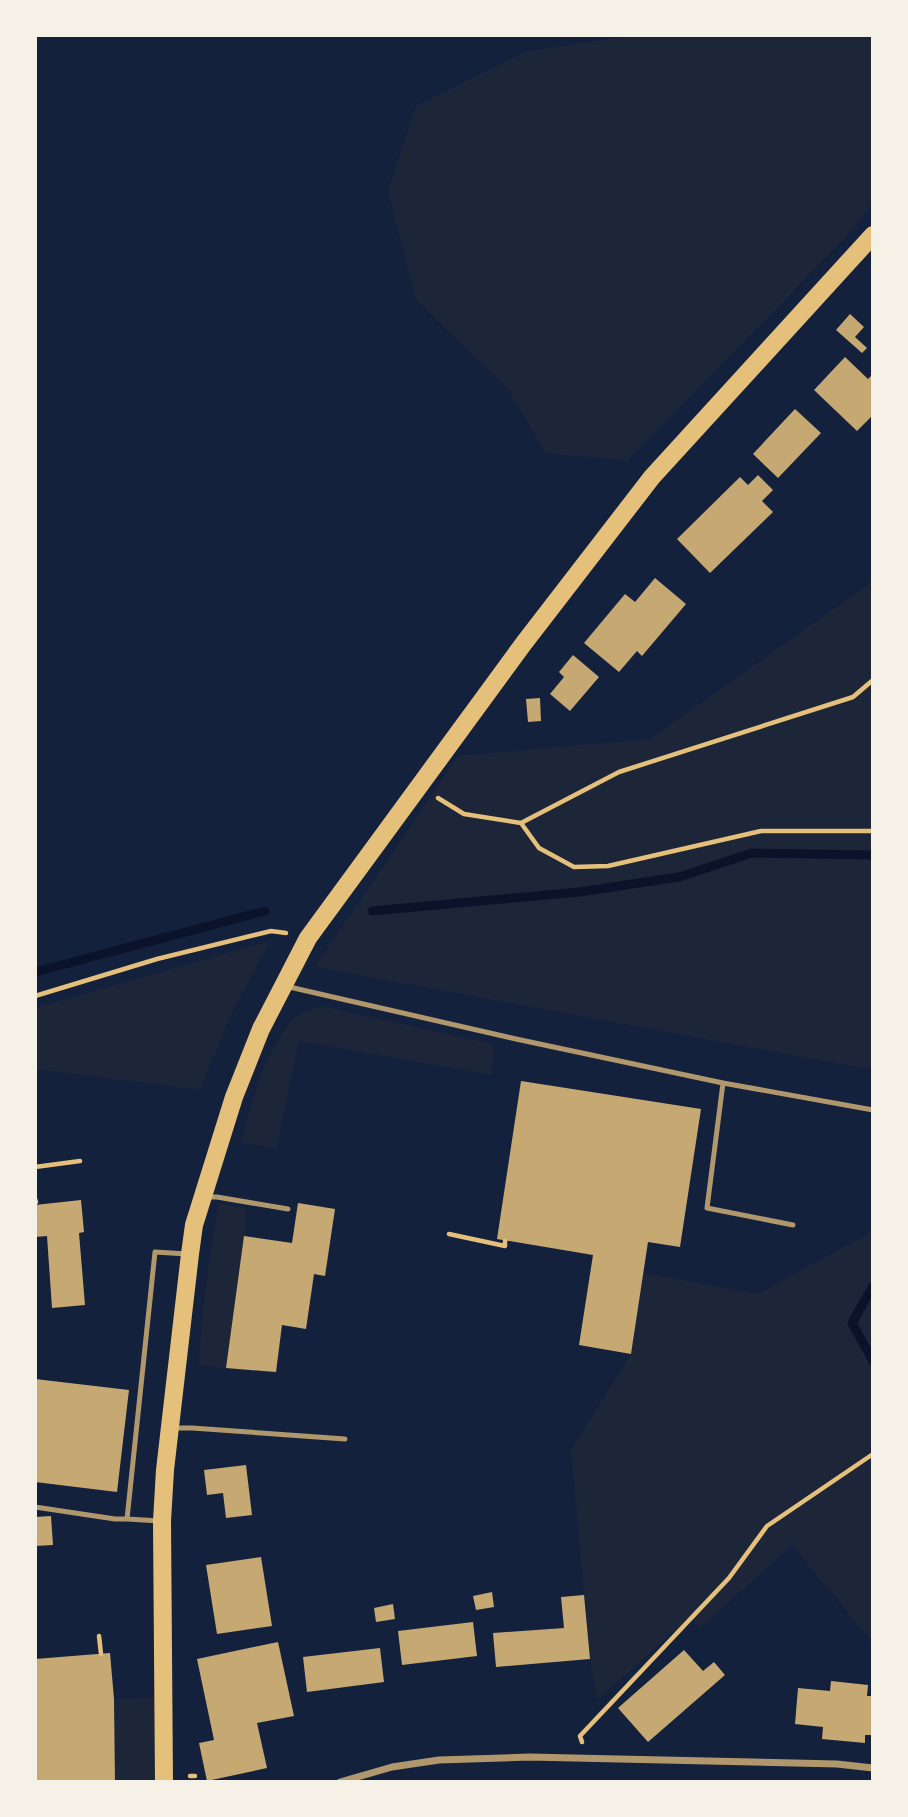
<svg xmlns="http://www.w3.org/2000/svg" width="908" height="1817" viewBox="0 0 908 1817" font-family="'Fira Sans Condensed',sans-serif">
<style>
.green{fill:#1d2539}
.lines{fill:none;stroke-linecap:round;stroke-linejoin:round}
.stream{stroke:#0b132b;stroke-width:9}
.building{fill:#c6a872}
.path{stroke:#e5c07b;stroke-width:4.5}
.service{stroke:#b1986c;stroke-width:5}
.minor{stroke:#b1986c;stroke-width:7}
.primary{stroke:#e5c07b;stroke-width:18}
</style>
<rect width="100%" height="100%" fill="#14213d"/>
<path class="green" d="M638,35H873V204L846,237L627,461L545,453L509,390L416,300L388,191L416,106L528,51Z
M873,581V1070L315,967L458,756L650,739Z
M270,941L231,1014L200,1090L35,1069V1008Z
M321,1006L493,1044L492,1075L299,1041L276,1149L241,1142C253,1100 264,1049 296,1017C302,1012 313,1009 321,1006Z
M219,1204L246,1208L244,1236L226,1368L199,1365C202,1311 208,1257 219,1204Z
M873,1231V1643L792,1545L700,1628L690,1617L597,1700L590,1659L571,1450L631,1354L644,1273L758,1294Z
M157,1697V1782H115L114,1699Z"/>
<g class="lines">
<path class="stream" d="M372,911L579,892L679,877L752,853L873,855
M35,972L265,911
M873,1286L852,1323L873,1361"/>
</g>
<path class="building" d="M850,314L864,327L855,337L867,348L862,353L836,330Z
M845,357L868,379L873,374V415L857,431L814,390Z
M795,409L821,433L778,478L753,454Z
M758,475L773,490L762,501L773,512L710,573L677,539L740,477L748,485Z
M655,578L686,604L642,656L637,651L619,672L584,643L625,594L635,602Z
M573,655L599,677L570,711L550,694L564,677L559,672Z
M540,698L541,721L528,722L526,699Z
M521,1081L701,1109L680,1247L648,1242L631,1354L579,1345L593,1255L497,1239Z
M81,1200L84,1232L79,1233L85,1305L52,1308L47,1236L35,1237V1205Z
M298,1203L335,1209L325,1276L314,1274L306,1329L282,1325L276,1372L226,1368L244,1236L292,1243Z
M35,1379L129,1390L117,1492L35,1482Z
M246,1465L252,1515L226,1518L223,1493L207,1495L204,1470Z
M51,1516L53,1545L35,1546V1517Z
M261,1557L272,1626L217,1634L206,1565Z
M492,1592L494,1607L476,1610L473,1596Z
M584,1595L590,1659L496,1667L493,1633L564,1628L561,1597Z
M393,1604L395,1619L376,1622L374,1608Z
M473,1622L477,1656L402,1665L398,1631Z
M278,1642L294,1716L257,1723L267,1768L207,1781L199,1743L214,1740L197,1659Z
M380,1648L384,1682L307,1692L303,1657Z
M684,1650L703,1671L714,1662L725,1675L648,1742L618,1708Z
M110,1653L114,1699L115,1782H35V1659Z
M831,1681L868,1685L867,1696H873V1720L872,1735H865V1743L822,1739L823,1727L795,1724L798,1688L830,1691Z"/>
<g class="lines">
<path class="path" d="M438,798L464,814L521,823L539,848L574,867L608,866L761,831H873
M521,823L619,772L853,697L873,680
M35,996L157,959L271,931L286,933
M35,1167L80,1161
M35,1199L36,1202
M449,1234L505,1246V1241
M99,1636L101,1654
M582,1742L580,1736L729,1578L767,1526L873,1454
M190,1776H195"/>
<path class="service" d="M285,986L516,1039L723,1083L707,1208L793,1225
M723,1083L873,1110
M205,1197H217L288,1209
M173,1428H192L345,1439
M35,1507L115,1519H127
M160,1521L127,1519L155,1252L187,1254"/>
<path class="minor" d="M340,1782L392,1767L439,1760L529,1757L837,1764L873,1768"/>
<path class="primary" d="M164,1782L162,1521L165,1470L190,1254L194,1225L234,1097L261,1029L308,938L524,643L652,477L873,235"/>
</g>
<rect width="908" height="1817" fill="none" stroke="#f6f1e7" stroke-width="74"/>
</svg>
